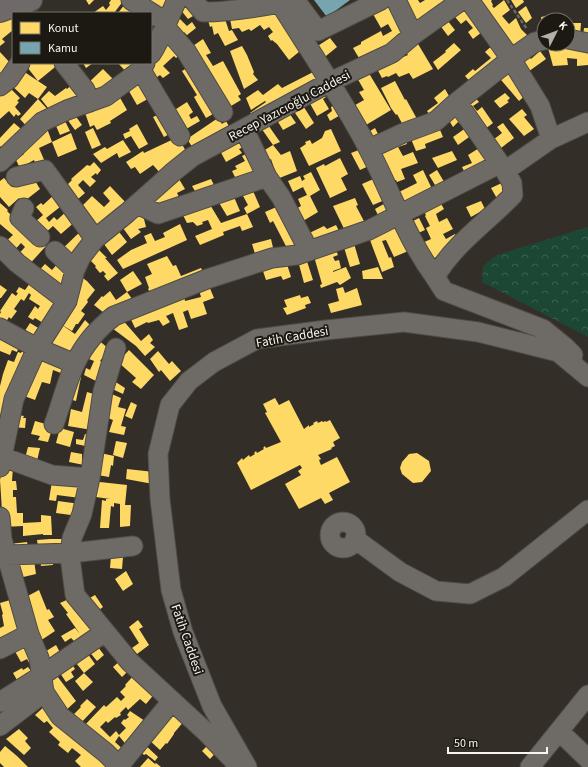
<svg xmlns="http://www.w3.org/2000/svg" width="588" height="767" viewBox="0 0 588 767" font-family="'Source Sans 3',sans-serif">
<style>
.forest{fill:url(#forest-crowns)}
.homes{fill:#ffd966}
.public{fill:#76a5af}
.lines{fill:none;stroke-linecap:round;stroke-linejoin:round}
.minor-casing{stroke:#4f4b45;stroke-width:21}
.major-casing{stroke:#4f4b45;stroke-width:24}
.path{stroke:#6a6762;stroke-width:2.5;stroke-dasharray:4 2;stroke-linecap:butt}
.minor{stroke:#6e6b66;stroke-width:19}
.major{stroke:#6f6a69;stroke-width:22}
.labels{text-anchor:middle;stroke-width:4;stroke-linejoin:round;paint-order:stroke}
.street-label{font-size:13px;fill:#f9f4ec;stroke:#1c1913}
</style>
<defs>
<pattern id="forest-crowns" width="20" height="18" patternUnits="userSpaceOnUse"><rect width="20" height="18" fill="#1b4734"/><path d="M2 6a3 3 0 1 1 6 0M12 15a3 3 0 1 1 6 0" fill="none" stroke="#3d6252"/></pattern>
</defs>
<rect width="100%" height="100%" fill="#332f28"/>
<path class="forest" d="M588,227V337L482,282L483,266L497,255Z"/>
<path class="homes" d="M86,0H94L89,5Z
M111,0H124L114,13H93L103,6L106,10L110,5L109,3Z
M128,0L143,13H118Z
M147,0H172L163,17Z
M190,0L198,13L188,19L176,4Z
M388,0L401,17L402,41L362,63L353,48L361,44V42L381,31L383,36L392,31L388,24L381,28L373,14Z
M400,0H418L420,3L425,0H453L414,27Z
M473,0H492L491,1L493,5L492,6L494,8L504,0L510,10L502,16L509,24L516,18L521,29L528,36L512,53Z
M511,0H523L524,2L516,8Z
M466,1L487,28L473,39L468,32L473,28L466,20L461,24L450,11Z
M526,6L532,18L526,23L518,12Z
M277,7L305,47L289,60L277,44L272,40L271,41L268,36L273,32L269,27L264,30L260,25L251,31L249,29L242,32L239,28L232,29L229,14Z
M174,13L187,26L192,22L196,28L187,35L184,32L178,38Z
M223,13L229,31L232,30L238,40L225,46L218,33L214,35L212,26L210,27L207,17Z
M555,14V20H544V26H543L541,17Z
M0,15L13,17V30L2,39L5,42L0,46Z
M443,15L455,30L448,36L436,20Z
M570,23H581L580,36L569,34Z
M584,28H588V36H583Z
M171,37L184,52L176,58L174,56L163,66L170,73L163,78L160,75L150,82L142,69Z
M330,38L337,47L321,60L313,49Z
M203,39L211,53L206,55L213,66L223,61L241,94L238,96L241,100L226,109L187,50Z
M454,43L461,50L438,70L433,62L446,52L445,51Z
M495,43L506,57L474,86L465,76L473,69L475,71L491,58L485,52Z
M418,44L433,69L413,79L409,73L399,77L396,73L388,77L387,76L382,78L376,67L401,52L403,57L408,55L405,51Z
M547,44H566L588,49V65L577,66V59L567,58L568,65L553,66Z
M242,46L247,55L254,72L253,74L258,80L244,89L230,51Z
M540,51L546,59L525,74L514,60L525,52L531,59Z
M0,52L13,66L0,79Z
M24,63H60L38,81L47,87L38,99L50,112L30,130L20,119L38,99L29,93L25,98L10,84L23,71L38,81Z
M83,63H93L86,68Z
M118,63H143L128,74Z
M192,65L220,110L206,118L194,97L197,95L182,71Z
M505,66L529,92L519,101L496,74Z
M103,69L116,82L97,98L85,86Z
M319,69L325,81L255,121L250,113L266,102L265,101L251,110L246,98L258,90L263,95L278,84L282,88Z
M367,70L391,110L361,128L350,108L364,100L359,92L364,90L356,76Z
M142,74L153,96L137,105L126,86Z
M395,81L405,100L406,99L417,119L404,127L397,114L396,115L391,108L381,88Z
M75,82L86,102L52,113L41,99L49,91L55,96L66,88L67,89Z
M8,86L20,98L17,101L19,102L15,107L21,114L18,116L16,114L14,117L9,111L0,119V90Z
M445,89L453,103L431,117L427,111L438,103L434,98Z
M332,93L323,99L329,109L317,116L307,98Z
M505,93L510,98L507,101L509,102L500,108L494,101Z
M472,94L479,102L473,106L477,111L482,107L493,123L481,132L461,102Z
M119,96L127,110L110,121L111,123L97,130L94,125L90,127L84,110Z
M337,100L344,113L330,121L327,115L332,111L331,107L333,106L331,103Z
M300,101L314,123L306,129L291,107Z
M187,102L193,112L189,115L191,119L197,116L200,121L181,132L170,113Z
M457,108L461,125L458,122L453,127L447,117Z
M522,109L527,115L524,117L534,129L524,136L509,119Z
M287,110L296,123L283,130L275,117Z
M72,111L82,125L75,130L64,115Z
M162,113L173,132L164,137L153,117Z
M62,115L70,131L60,135L53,119Z
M218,118L222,124L226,121L231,130L195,151L187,139Z
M266,122L280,142L273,145L281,155L290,151L297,171L272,181L269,173L275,171L271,159L262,164L258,154L273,145L259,125Z
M14,123L27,134L8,154L0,146V138Z
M45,123L52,142L39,148L45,162L36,165L34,160L27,164L28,169L22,172L16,160L24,154L18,147Z
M503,123L514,138L496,152L489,143L502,133L497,127Z
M137,124L148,144L139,149L131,136L125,139L123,134L130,131L129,129Z
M438,125L443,137L425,144L426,148L416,151L409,134Z
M470,125L476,132L458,145L453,137Z
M93,128L101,145L92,149L85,132Z
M375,128L381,140L365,134Z
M331,129L341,151L309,166L300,148L306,144L305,142L310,140L312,144L322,138L325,131Z
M71,133L77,149L58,157L52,142Z
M178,137L188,155L161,174L153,165L140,174L135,167L131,169L126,162L143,151L144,153Z
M232,137L247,145L239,149L242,153L226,162L217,145Z
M405,139L407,144L398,147L403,156L413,152L418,163L401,169L405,179L397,182L396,180L388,183L372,150Z
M123,140L131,152L119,158L117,153L101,163L93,154L105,147L107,149Z
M484,145L495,162L466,175L462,167L472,163L468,155Z
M364,148L371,165L360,170L351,153Z
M452,151L457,160L438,168L432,158Z
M250,152L263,174L239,185L232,171L237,169L235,166L245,161L242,156Z
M340,158L348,174L341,178L347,190L330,198L316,168L324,164L325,166Z
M94,162L101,170L97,175L96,173L91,177L96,181L90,187L83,180L78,185L85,193L78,199L66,186L72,180L71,179L87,165L90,166Z
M423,170L433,191L401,208L395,194L417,183L413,175Z
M437,170L446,185L438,190L429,175Z
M311,172L320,190L310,196L318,212L298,224L292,211L301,206L298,199L307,195L303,187L293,192L288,181L300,176L302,181L305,179L303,176Z
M31,174L40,189L22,203L19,198L9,207L0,197V181L4,178L12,187Z
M176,174L185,189L177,193L181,201L158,209L150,201Z
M378,177L387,199L373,205L362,184Z
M211,179L214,185L199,198L192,186Z
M504,182L512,195L499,202L491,188Z
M110,186L129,206L96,233L78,210L92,196L104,207L110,201L103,193Z
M253,191L260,207L247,214L253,227L242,231L240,226L223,232L224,235L200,245L195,236L212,229L208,220L202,222L203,224L197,226L193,222L187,223L180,209L209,203L221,223L247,214L244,208L248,205L242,194Z
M56,193L65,203L46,218L49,222L54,217L57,220L68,210L77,220L61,234L53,226L44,234L34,223L43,215L36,207L41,203L43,205Z
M234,197L240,211L227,216L218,201Z
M437,197L444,209L436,214L439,222L447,218L453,229L443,234L446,239L455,234L460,243L440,253L441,255L427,261L420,244L431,239L426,228L430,226L425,216L426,215L420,205Z
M355,198L358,205L356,206L366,225L347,235L333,206Z
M389,201L395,211L380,219L375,209Z
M481,201L485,209L471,217L466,207Z
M0,203L8,210L7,211L18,222L29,230L46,246L26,268L15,258L25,247L21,243L11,254L2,245L13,235L0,224Z
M281,205L302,248L289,252L273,221L270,223L265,212Z
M143,215L146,227L138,229L141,232L131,239L120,224L131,218Z
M419,218L425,230L414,235L409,223Z
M180,224L187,240L123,269L117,260L131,250L147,243L144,236L151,233L155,241L165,237L163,233Z
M402,224L413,249L394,257L386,240L382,241L389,258L391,257L394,267L382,272L367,232Z
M336,225L342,237L309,246L303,236L324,226L327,229Z
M116,228L127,242L112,255L101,240Z
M83,229L90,238L71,261L60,251Z
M271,239L274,252L256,257L252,244Z
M353,240L360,264L350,267L343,244Z
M95,246L107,258H105L118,273L108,281L104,276L106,274L103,271L100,273L95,267L96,266L89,259Z
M334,246L338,255L333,257L335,261L339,260L341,268L333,271V272L346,267L351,278L340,285L337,282L321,288L320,285L322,284L313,253Z
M305,255L313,280L304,283L297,257Z
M167,256L173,266L176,265L181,276L201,268L206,278L153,297L148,289L149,288L145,277L152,274L147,264Z
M60,261L69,269L63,279L69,284L65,290L35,275L45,264L52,270Z
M286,261L291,277L283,280L281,276L266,280L262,268Z
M378,267L383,279H363L362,271Z
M133,271L142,284L127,292L120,280Z
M77,274L87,281L95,290L87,300L88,302L81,311L85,314L78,324H76L72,331L59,323L75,334L85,320L94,329L75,359L46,347Z
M33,279L62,299L48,326L35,318L33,320L28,317L35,306L38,309L40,306L29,299L31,295L29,293L24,301L21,299L14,309L17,311L11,319L9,317L3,327L0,325V314L1,312L0,311L12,293L16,296L18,293L16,292L19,287L25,290Z
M0,285L7,290L1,298H0Z
M209,286L214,298L203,302L207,314L191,319L188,310L183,312L188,327L179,330L173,313L166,316L170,322L163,326L159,320L148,323L147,322L135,328L128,313L184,295L185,301L201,297L199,290Z
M343,287L345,293L357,288L362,305L331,313L328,304L339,301L336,289Z
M110,291L116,300L127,292L135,303L108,316L94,305L102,296L103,297Z
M300,295L301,298L308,296L311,303L305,305L306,308L287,315L283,308L287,307L284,300Z
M120,317L141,341L149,334L153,340L150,343L155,347L145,356L136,346L108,325Z
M30,323L45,332L37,345L21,337Z
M0,332L33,349L0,430V386L3,374L8,360L14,362L18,352L21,353L22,351L18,349L17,352L12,350L10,355L0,351Z
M96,338L109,349L100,361L108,365L100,383L84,375L86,368L90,370L94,361L84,357Z
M37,350L70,366L66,375L53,370L50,384L42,382L35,400L19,394Z
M129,350L154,375L141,389L132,382L136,378L118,362Z
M158,351L169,364L172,361L181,371L170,381L161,370L159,372L150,359Z
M72,374L81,377L76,401L65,398Z
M111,379L125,388L123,394L108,387Z
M87,392L97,395L92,430L68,426L71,409L82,412Z
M107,392L121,398L118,407L126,409L121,426L126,427L124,435L109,432L113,420L102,416Z
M275,398L279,405L289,400L304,429L309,425V427L314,424L313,423L317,421L318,423L322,421L323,422L326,421V422L330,420L340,438L333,442L335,446L331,448L332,449L318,455L321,459L319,460L321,465L337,457L350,482L329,493L333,500L325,504L321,498L299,509L285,484L301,475L298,471L302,468L300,465L251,490L237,463L242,458L243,460L249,455L250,457L255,454L254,453L256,451L257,453L264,449L263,448L265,446L266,448L281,442L265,413L267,412L263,404Z
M131,402L137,405L132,419L125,416Z
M12,414L24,416L23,418H26L25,428L10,427Z
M35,421L53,426L48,442L38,440L40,436L31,434Z
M60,428L74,432L70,447L56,443Z
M85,434L92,436L90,447L76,444V439L83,440Z
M116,441L127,443L123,458L113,455Z
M28,447L40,448L36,465L24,462Z
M71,452L82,454V461H84V465L69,462Z
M96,452L114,456L113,466L111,465L109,477L92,474Z
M417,453L429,461L431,471L422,482L413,483L402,474L400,468L402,462L409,454Z
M3,465L13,467L12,481H16L17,490H13V497H16L17,513H23V523L41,522V515L51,516L52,535H43V534L23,536V526L3,527L0,480Z
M127,469L154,472L153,484L126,479Z
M53,475L84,480L80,498L57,495L56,501L49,500Z
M91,481L127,485L125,505H131L130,526L120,527V504L114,503V507L111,506L109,528H100L102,500L106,501V499H110L89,496Z
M58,501L80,504L78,516L56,513Z
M50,539H67L52,556L53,565L41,566L37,540Z
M27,542L31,561L34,560L36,574L19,578L10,544Z
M111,556L123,557L122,569L110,568Z
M126,571L133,584L123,591L115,579Z
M39,590L47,610L49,609L54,617L48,620L55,631L37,643L24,598Z
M95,595L103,607L96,612L83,602Z
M17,598L26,633L0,644V628L4,626L2,615L3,614L0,603Z
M71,598L97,633L79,646L71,638L65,642L61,636L75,628L80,634L66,614L68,613L60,603Z
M138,620L143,627L139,629L149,645L137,654L132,648L139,643L129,627Z
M21,642L36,655L35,673L27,659L21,662L12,646Z
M95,643L104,655L97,661L87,649Z
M56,645L63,658L49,668L43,653Z
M85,650L95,664L84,673L93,682L83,691L75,681L84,673L73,659Z
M121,660L129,670L122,677L113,667Z
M70,661L75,669L71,672L74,677L66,682L58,670Z
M28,667L35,677L21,687L13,673L22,668L23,670Z
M54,672L76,701L64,712L44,680Z
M134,675L156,692L146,704L140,699L128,710L126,707L120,713L121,715L116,718L115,717L108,723L106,721L100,727L110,737L116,731L119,735L126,728L121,723L124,719L125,720L129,717L127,715L130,711L151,725L129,748L119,736L115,742L126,752L120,759L83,727L104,705L106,707L117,697L121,701L125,697L120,692L126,686L125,685Z
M87,699L96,707L78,726L70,718L81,707L80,706Z
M46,705L117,767H81L75,761L81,755L72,748L68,753L58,745L60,742L49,732L53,728L47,721L44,723L35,715Z
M172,710L185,720L174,733V734L167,744L166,743L160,750L148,739Z
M19,729L28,738L25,741L31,748L24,755L6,739Z
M212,741L220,748L210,759L202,751Z
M144,744L158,757L155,761L146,754L144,755L139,750Z
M5,746L17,756L28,767H4L0,763V752Z
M148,758L155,764L156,763L161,767H140Z"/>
<path class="public" d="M314,0H350L327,17Z"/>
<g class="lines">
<defs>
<path id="minor" d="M131,0L166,22L168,30L186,51L223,112
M193,0L203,12C230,12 254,8 280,3C310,51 342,98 368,148C391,191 406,238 435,277
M295,0L318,31L381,0
M396,0L413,35
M469,0L511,59L535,42L544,40
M568,39L588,43
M151,54C162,38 168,18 177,0
M64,63L85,90L90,102
M141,70L180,136
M0,86L9,79L20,63
M457,102L505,171L512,183L513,195C486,223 455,243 435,277L444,291L543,329L565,347L573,355
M244,129L267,177L281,197L309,251
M369,149L401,134L436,121L457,102L511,59L540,106L551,139
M0,162L42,122L67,110L106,96L141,70L145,63
M505,171L551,139L588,122
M16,177L45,170L95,239
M137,204L158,214L267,177
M24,208L20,218L40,237
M0,246L17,263L67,301
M55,251L75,270
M0,328L37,348L75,364
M116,348L103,391L90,478L82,514L72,538L70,557L75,595L130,662L207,733L237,764
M54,424C61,405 67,381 75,364C83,346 98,328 114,316L207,279L272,258L297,255L369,230L499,164
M0,456L52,475L90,478
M0,467L14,399L37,348L67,301L75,270L81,257L95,239L127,213L172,173L192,157L330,82L392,53L413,35L462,0
M0,517L2,539L29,634L39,658L44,692L60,716L106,753L120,767
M330 535a13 13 0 1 1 26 0a13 13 0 1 1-26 0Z
M355,539L400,572L436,591L470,594L504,577L588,510
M7,555L71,553L133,546
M0,649L29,634
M0,702L41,676L105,632
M0,726L38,697
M559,731L588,759
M119,766L172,701
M247,767L212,706L183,632L171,590L160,499L158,454L170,405L189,381L214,362L257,339L326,330L404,322L478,332L558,352L588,377
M530,767L588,695"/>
<path id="major" d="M0,11L31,0"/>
</defs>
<use href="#minor" class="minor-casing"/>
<use href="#major" class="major-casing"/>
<path class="path" d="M507,0L527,29"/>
<use href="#minor" class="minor"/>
<use href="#major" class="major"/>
</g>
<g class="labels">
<g class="street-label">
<text transform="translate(289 105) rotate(-28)" y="5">Recep Yazıcıoğlu Caddesi</text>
<text transform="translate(292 336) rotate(-10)" y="5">Fatih Caddesi</text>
<text transform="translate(188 639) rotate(71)" y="5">Fatih Caddesi</text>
</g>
</g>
<rect x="12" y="12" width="140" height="52" fill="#1c1913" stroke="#74716a"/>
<rect x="20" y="22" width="20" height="12" fill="#ffd966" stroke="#74716a"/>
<text x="48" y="32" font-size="12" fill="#f9f4ec">Konut</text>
<rect x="20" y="42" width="20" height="12" fill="#76a5af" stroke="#74716a"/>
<text x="48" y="52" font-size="12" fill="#f9f4ec">Kamu</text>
<g transform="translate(556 32) rotate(48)"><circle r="19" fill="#1c1913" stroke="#74716a"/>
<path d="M0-3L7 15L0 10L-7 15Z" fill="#b4afa7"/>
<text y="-6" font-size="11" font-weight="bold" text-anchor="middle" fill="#f9f4ec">K</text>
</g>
<path d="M448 747v6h99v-6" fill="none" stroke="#f9f4ec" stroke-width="2"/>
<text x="454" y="747" font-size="12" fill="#f9f4ec" stroke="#1c1913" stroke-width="3" paint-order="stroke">50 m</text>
</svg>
